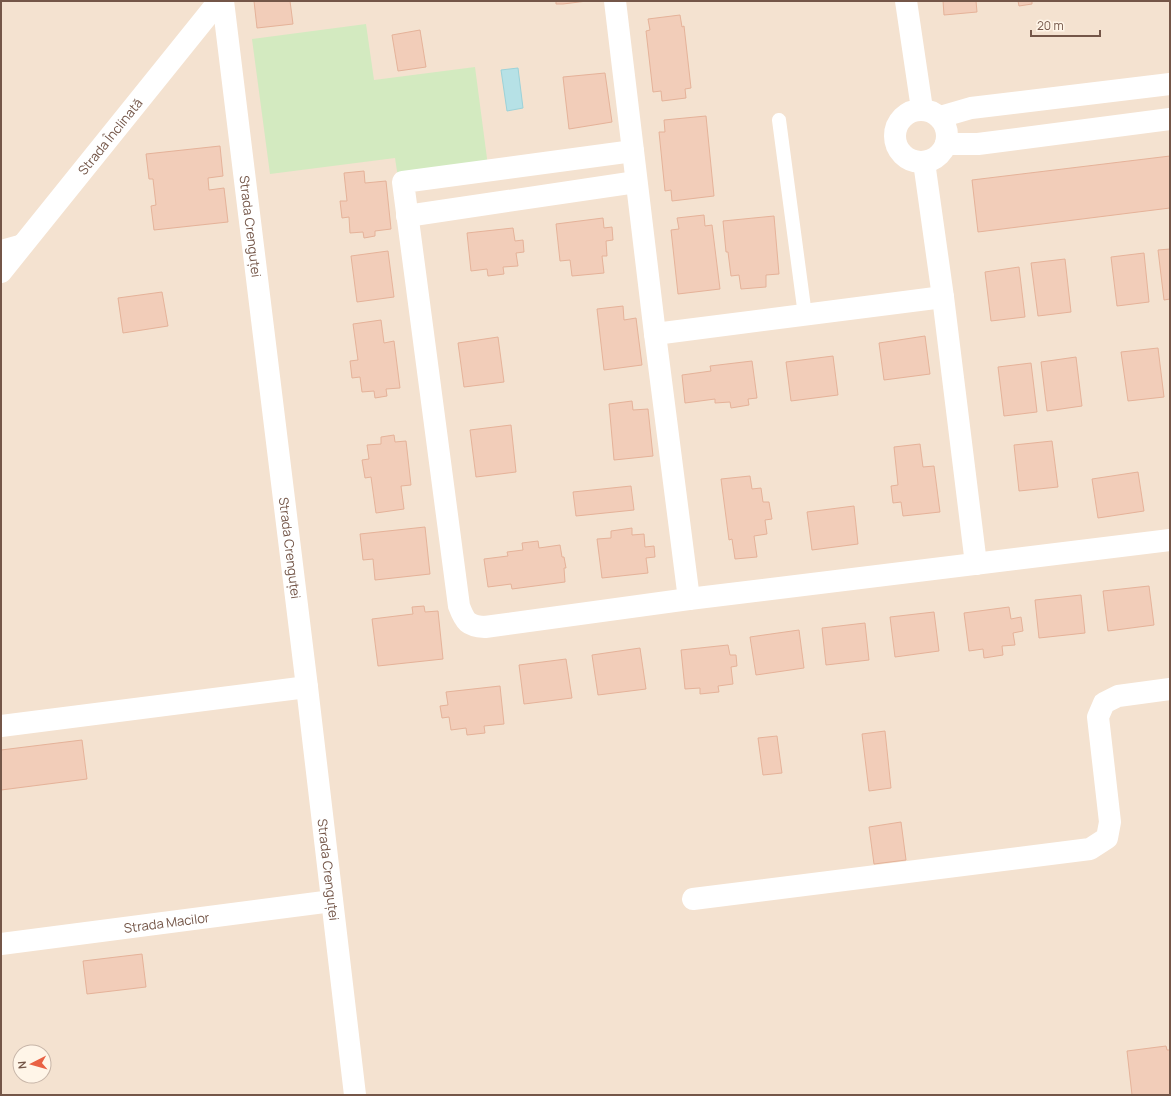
<svg xmlns="http://www.w3.org/2000/svg" width="1171" height="1096" viewBox="0 0 1171 1096" font-family="Manrope,sans-serif">
<style>
.residential{fill:#f4e2d0;fill-rule:evenodd}
.green{fill:#d3eac0}
.water{fill:#b6e1e6;stroke:#9cd2d8}
.building{fill:#f2cdb9;stroke:#e5b299}
.lines{fill:none;stroke-linecap:round;stroke-linejoin:round}
.lane{stroke:#fff;stroke-width:14}
.street{stroke:#fff;stroke-width:22}
.labels{text-anchor:middle;stroke-width:3;stroke-linejoin:round;paint-order:stroke}
.street-label{font-size:13px;fill:#745648;stroke:#fff5e8}
</style>
<rect width="100%" height="100%" fill="#fcf1e1"/>
<path class="residential" d="M1,1H1170V1095H1ZM20,1052H44V1076H20Z"/>
<path class="green" d="M366,24L374,80L475,67L488,166L398,178L395,158L270,174L252,39Z"/>
<path class="water" d="M518,68L523,108L507,111L501,70Z"/>
<path class="building" d="M254,1H290L293,24L257,28Z
M556,1H587L563,4H556Z
M943,1H976L977,12L944,15Z
M1018,1H1032V4L1019,6Z
M680,15L682,27L684,26L691,88L685,89L686,98L662,101L661,91L653,92L646,31L650,30L648,19Z
M420,30L426,67L398,71L392,35Z
M605,73L612,122L569,129L563,77Z
M706,116L714,196L672,201L671,190L665,191L659,132H665L664,120Z
M220,146L223,176L208,178L209,190L224,188L228,222L154,230L151,206L156,205L153,179H149L146,154Z
M1170,156V208L978,232L972,180Z
M364,171L365,183L386,181L391,229L375,231V236L364,238L363,232L350,233L349,217L342,218L340,201H347L344,173Z
M704,215L705,226L712,225L720,289L678,294L671,230L679,229L677,218Z
M774,216L779,274L766,275V287L741,289L739,275L731,276L728,252H726L723,221Z
M603,218L604,228L612,227L613,240L606,241L607,256H602L604,273L572,276L570,260L560,261L556,224Z
M513,228L515,241L523,240L524,252L516,253L518,266L503,267L504,274L488,276L487,269L471,271L467,233Z
M1170,249V299L1164,300L1158,250Z
M388,251L394,297L357,302L351,256Z
M1144,253L1149,302L1117,306L1111,257Z
M1065,259L1071,312L1038,316L1031,263Z
M1019,267L1025,317L991,321L985,272Z
M162,292L168,326L123,333L118,298Z
M623,306L624,320L636,318L642,365L604,370L597,309Z
M381,320L384,343L394,341L400,388L386,389L387,396L375,398L374,391L362,392L360,377L352,378L350,361L358,360L353,324Z
M925,336L930,374L884,380L879,343Z
M498,337L504,382L464,387L458,343Z
M1158,348L1164,397L1128,401L1121,352Z
M833,356L838,395L791,401L786,362Z
M1076,357L1082,406L1047,411L1041,362Z
M752,361L757,398L748,399L749,405L731,408L730,402L715,403V399L685,403L682,375L711,371L710,366Z
M1031,363L1037,412L1004,416L998,367Z
M632,401L633,410L648,409L653,456L614,460L609,404Z
M511,425L516,472L476,477L470,430Z
M394,435L395,442L406,441L411,485L401,486L404,509L376,513L371,477L365,478L362,460L369,459L367,445L381,444V437Z
M1052,441L1058,487L1019,491L1014,445Z
M920,444L923,467L934,466L940,512L903,516L901,502L893,503L891,486L898,485L894,447Z
M1138,472L1144,511L1098,518L1092,479Z
M750,476L752,489L761,488L763,502H769L772,519L765,520L767,534L754,536L757,557L735,559L732,539L729,540L721,479Z
M631,486L634,510L576,516L573,492Z
M854,506L858,544L812,550L807,512Z
M425,527L430,574L375,580L373,559L363,560L360,534Z
M632,528V535L644,534L645,547L654,546L655,557L646,558L648,573L602,578L597,539L611,538V531Z
M538,541L539,548L560,545L562,557H564L566,568H564L565,582L512,589L511,584L488,587L484,559L508,556L507,552L523,550L522,543Z
M1149,586L1154,625L1108,631L1103,591Z
M1081,595L1085,633L1039,638L1035,600Z
M424,606L425,612L438,611L443,659L378,666L372,619L413,614L412,607Z
M1009,607L1011,619L1021,617L1023,631L1013,633L1015,645L1002,646L1003,655L984,658L983,649L969,651L964,613Z
M934,612L939,651L895,657L890,617Z
M865,623L869,660L826,665L822,628Z
M799,630L804,668L756,675L750,637Z
M728,645L730,655H736L737,666L731,667L733,684L718,686L719,692L700,694V688L685,689L681,650Z
M640,648L646,689L598,695L592,655Z
M566,659L572,698L524,704L519,665Z
M500,686L504,724L484,726L485,733L467,735L466,728L451,730L449,717L442,718L440,706L448,705L446,692Z
M885,731L891,788L869,791L862,734Z
M777,736L782,773L763,775L758,738Z
M82,740L87,779L1,790V750Z
M901,822L906,860L874,864L869,827Z
M142,954L146,987L87,994L83,961Z
M1166,1046L1167,1050H1170V1095H1132L1127,1051Z"/>
<g class="lines">
<path class="lane" d="M779,120L805,315
M1,247L26,240"/>
<g class="street">
<path id="s1" d="M223,1L307,687L355,1095"/>
<path d="M615,1L655,334L689,599"/>
<path d="M906,1L922,109"/>
<circle cx="921" cy="136" r="26"/>
<path d="M940,117L971,108L1170,84"/>
<path d="M946,144H978L1170,119"/>
<path d="M633,151L403,182L459,606C465,622 468,626 485,627L689,599L1170,540"/>
<path d="M924,162L943,297L976,564"/>
<path d="M407,216L636,182"/>
<path id="s2" d="M1,272L219,1"/>
<path d="M655,334L943,297"/>
<path d="M1,726L307,687"/>
<path d="M693,899L1090,849L1107,838L1110,822L1098,717L1104,703L1118,696L1170,689"/>
<path id="s3" d="M1,944L332,901"/>
</g>
</g>
<g class="labels">
<g class="street-label">
<text dy="5" stroke="none"><textPath href="#s2" startOffset="174">Strada Înclinată</textPath></text>
<text dy="5" stroke="none"><textPath href="#s1" startOffset="227">Strada Crenguței</textPath></text>
<text dy="5" stroke="none"><textPath href="#s1" startOffset="551">Strada Crenguței</textPath></text>
<text dy="5" stroke="none"><textPath href="#s1" startOffset="875">Strada Crenguței</textPath></text>
<text dy="5" stroke="none"><textPath href="#s3" startOffset="167">Strada Macilor</textPath></text>
</g>
</g>
<rect width="1171" height="1096" fill="none" stroke="#745648" stroke-width="4"/>
<g transform="translate(32 1064) rotate(264)"><circle r="19" fill="#fff5e8" stroke="#c7b5a8"/>
<path d="M0-3L7 15L0 10L-7 15Z" fill="#e96144"/>
<text y="-6" font-size="11" font-weight="bold" text-anchor="middle" fill="#745648">N</text>
</g>
<path d="M1031 30v6h69v-6" fill="none" stroke="#745648" stroke-width="2"/>
<text x="1037" y="30" font-size="12" fill="#745648" stroke="#fff5e8" stroke-width="3" paint-order="stroke">20 m</text>
</svg>
